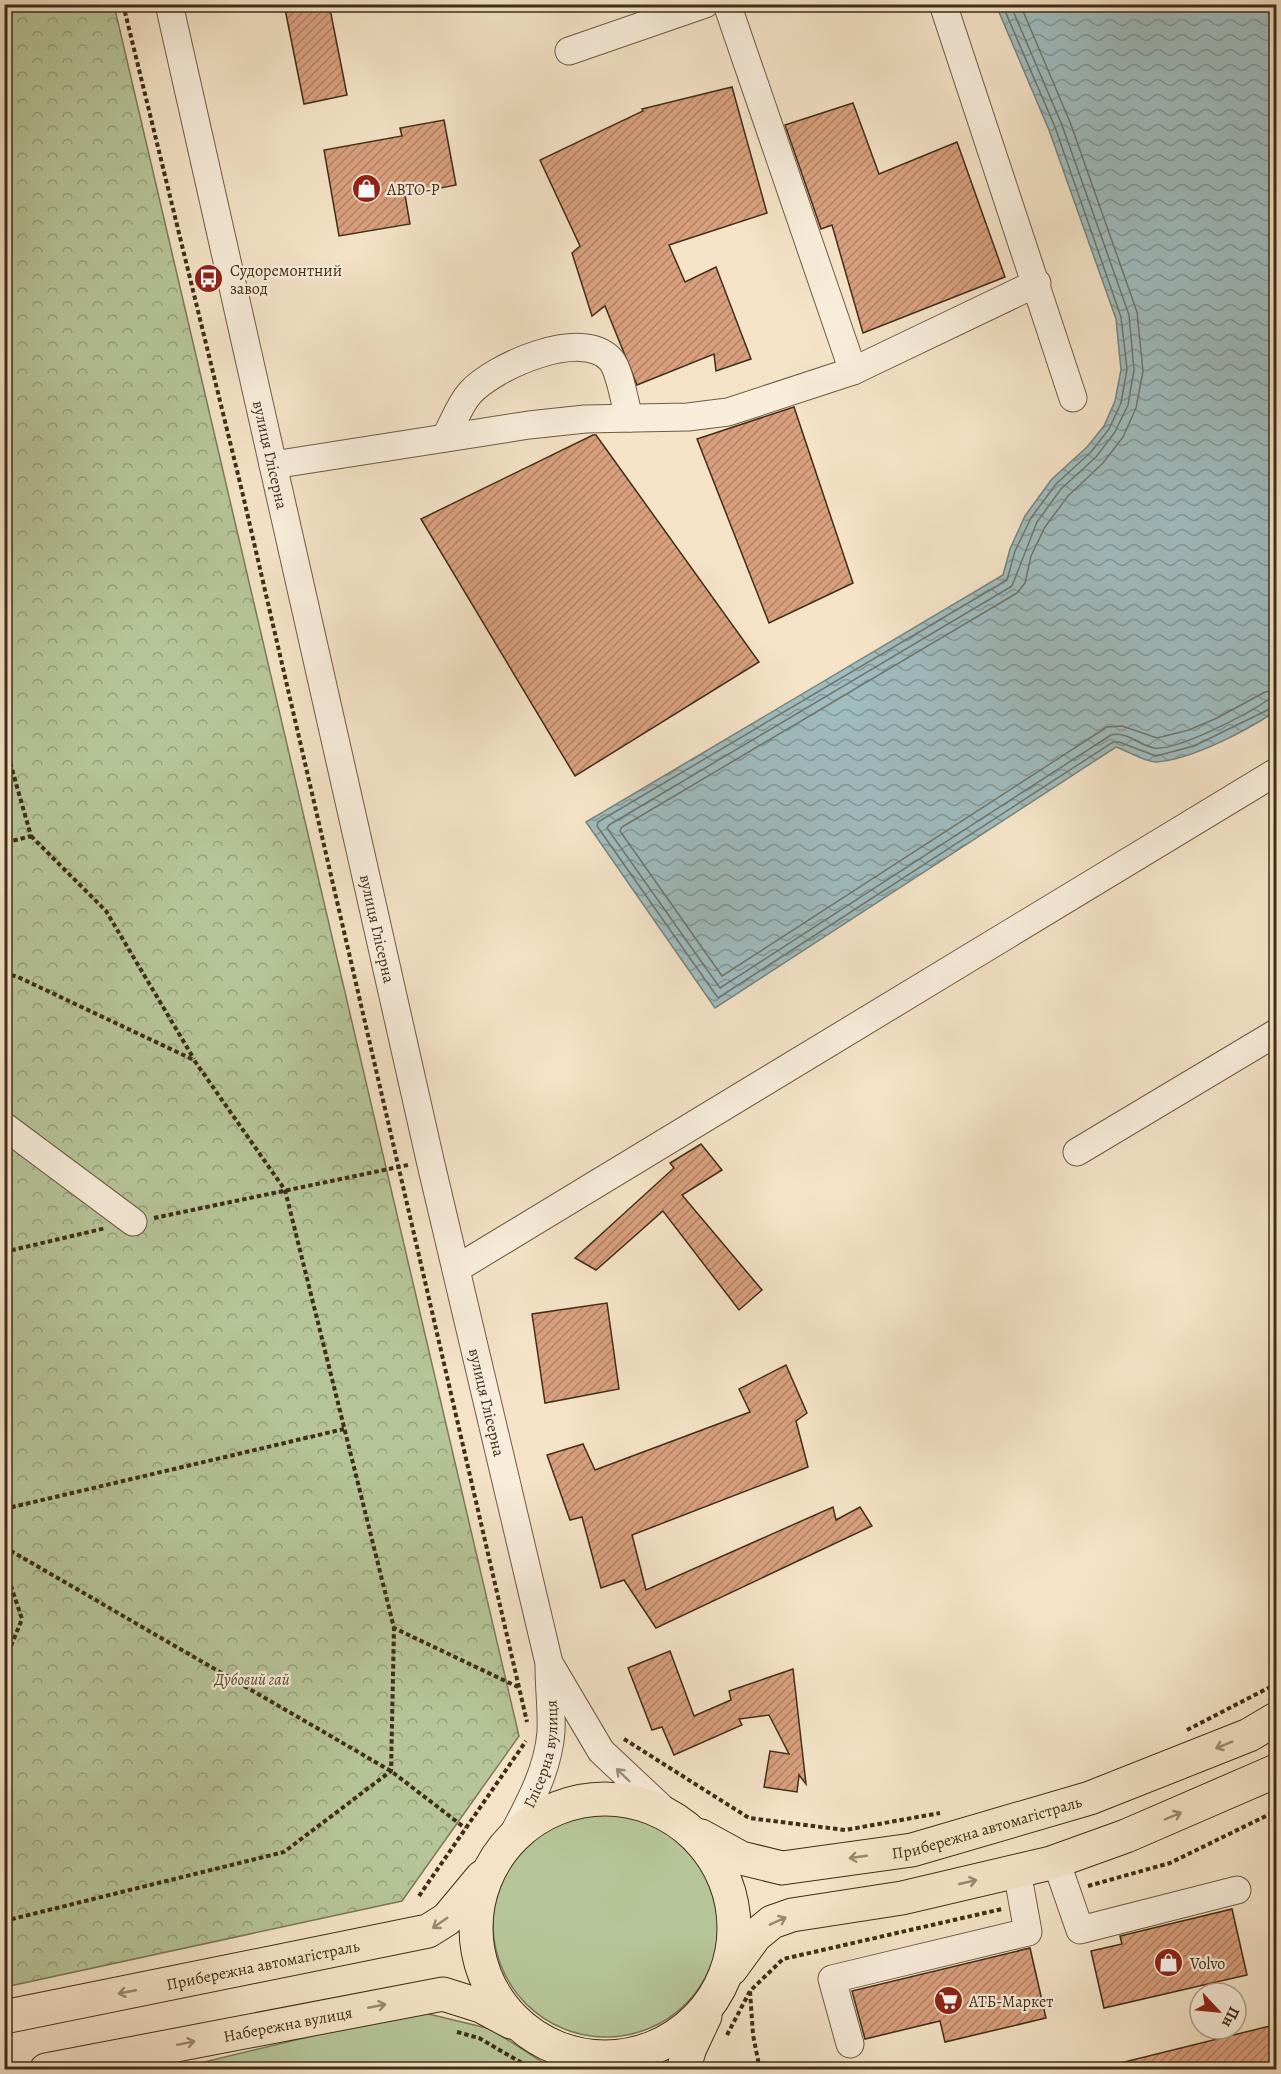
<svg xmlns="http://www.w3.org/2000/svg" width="1281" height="2074" viewBox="0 0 1281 2074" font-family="Alegreya,serif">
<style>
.grass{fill:#b6c599;stroke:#7b7a58;stroke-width:1.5}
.forest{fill:url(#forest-crowns);stroke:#7b7a58;stroke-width:1.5}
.water{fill:url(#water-waves);stroke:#79837c;stroke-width:1.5}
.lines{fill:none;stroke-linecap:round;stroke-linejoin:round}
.shore{stroke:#70756c;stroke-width:1.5}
.building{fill:url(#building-hatch);stroke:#402e18;stroke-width:1.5}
.minor-casing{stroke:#6d5b44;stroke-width:29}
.major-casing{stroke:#402e18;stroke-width:35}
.path{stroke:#402e18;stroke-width:4;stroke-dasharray:4.5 3;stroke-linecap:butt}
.minor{stroke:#f8eddb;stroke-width:27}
.major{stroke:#f4e3c7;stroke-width:33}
.oneway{stroke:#9a8870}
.oneway2{stroke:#9c8e7a}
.labels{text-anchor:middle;stroke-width:4.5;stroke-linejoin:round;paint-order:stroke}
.poi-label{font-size:16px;fill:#402e18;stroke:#f8eddb;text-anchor:start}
.street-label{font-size:16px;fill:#402e18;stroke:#f8eddb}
.park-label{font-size:16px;font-style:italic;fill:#584c32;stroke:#f8eddb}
</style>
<defs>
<pattern id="forest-crowns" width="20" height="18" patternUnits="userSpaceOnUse" patternTransform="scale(1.5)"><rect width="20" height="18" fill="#b6c599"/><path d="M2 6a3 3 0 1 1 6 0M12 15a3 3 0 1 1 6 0" fill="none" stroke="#95a07c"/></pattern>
<pattern id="water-waves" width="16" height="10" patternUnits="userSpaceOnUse" patternTransform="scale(1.5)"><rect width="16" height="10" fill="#9fbcbf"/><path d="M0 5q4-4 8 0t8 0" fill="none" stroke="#83999a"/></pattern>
<pattern id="building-hatch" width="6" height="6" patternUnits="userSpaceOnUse" patternTransform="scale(1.5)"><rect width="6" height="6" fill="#d99f7d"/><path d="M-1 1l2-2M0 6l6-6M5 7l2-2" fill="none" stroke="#b18265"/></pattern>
</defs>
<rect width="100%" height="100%" fill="#f4e3c7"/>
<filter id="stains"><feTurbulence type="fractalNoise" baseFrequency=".00333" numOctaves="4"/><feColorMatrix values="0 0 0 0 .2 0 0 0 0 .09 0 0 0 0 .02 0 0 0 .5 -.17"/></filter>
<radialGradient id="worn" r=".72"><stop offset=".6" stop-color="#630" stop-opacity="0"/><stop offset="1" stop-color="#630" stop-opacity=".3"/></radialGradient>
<path class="grass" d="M493 1924a113 113 0 1 1 226 0a113 113 0 1 1-226 0Z
M416,2011L491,2029L553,2069L171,2070Z"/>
<path class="forest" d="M4,5H114L519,1736L402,1901L5,1987Z"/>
<path class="water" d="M996,5H1276V711C1248,730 1191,760 1156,762C1144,762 1128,751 1116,747L715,1008L586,822L1003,575L1010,549L1025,516L1051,480L1087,447L1104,426L1115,401L1121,370L1116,319L1049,130Z"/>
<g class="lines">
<path class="shore" d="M1002,4L1055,127L1121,317L1127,369L1121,403L1109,429L1091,452L1056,484L1031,518L1015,551L1007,580L598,822L597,826L718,998L1113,742H1119L1156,756L1194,746L1276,706
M1010,4L1062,125L1129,315L1134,370L1128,405L1115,432L1096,457L1061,489L1037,522L1012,586L609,825L607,828L720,988L1111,735C1126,731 1139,745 1154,748C1178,751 1247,714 1268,700L1276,699
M1020,4L1070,122L1137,312L1143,371L1136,408L1123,437L1103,463L1068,496L1045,527L1031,556L1025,583L1017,593L622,827L620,831L722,976L1107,727L1122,726L1157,738L1189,730L1217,718L1265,692L1276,690"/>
</g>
<path class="building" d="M284,4H329L347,95L304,104Z
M732,87L767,213L669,245L685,282L716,267L751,359L716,371L714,354L637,385L605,306L592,316L572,253L580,246L540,160L643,111L642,109Z
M853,103L879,174L957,142L1005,277L863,333L832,225L821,229L785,125Z
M444,120L456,185L405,195L410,224L339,236L324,150L402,136L400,128Z
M794,407L853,583L769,623L697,439Z
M593,435H596L759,662L575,776L421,519Z
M701,1144L722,1170L682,1195L762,1290L739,1310L663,1211L596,1270L575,1258L674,1168L670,1163Z
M607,1303L619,1389L545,1403L532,1314Z
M786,1365L807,1413L796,1421L808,1467L632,1535L646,1590L833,1507L836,1520L860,1507L872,1526L656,1628L624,1580L601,1588L582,1517L570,1520L547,1455L583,1444L595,1470L750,1412L739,1389Z
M670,1651L694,1716L731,1700L729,1691L793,1669L806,1784L799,1775L797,1792L764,1787L770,1751L789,1754L769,1715L739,1719L742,1725L674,1755L662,1727L652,1730L628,1668Z
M1232,1909L1247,1975L1104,2008L1091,1951L1122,1944L1120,1936Z
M1030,1948L1046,2018L945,2042L940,2021L865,2039L852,1991Z
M1274,2025L1276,2070H1116V2064Z"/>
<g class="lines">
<defs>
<g id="minor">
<path id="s1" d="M169,4L430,1160L549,1663L601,1751L667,1813"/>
<path d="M727,4L853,371"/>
<path d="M943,4L1073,398"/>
<path d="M569,51L705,4"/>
<path d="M445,438C453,424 459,405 470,393C494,366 583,327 611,360C620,371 625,404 629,418"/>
<path d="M273,465L529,425L585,419L688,417L728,412L853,371L1037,283"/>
<path d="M4,1126L133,1222"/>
<path d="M1077,1152L1276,1033"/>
<path d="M456,1269L1276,772"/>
<path id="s2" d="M510,1840C528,1806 548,1771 551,1732C552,1711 549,1688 549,1667"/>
<path d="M1056,1861L1080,1930L1237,1890"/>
<path d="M850,2044L832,1979L1028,1932L1017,1871"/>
</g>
<g id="major">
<circle cx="605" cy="1928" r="129"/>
<path id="s3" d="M701,1836L741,1858L782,1868L912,1850L1090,1798L1249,1735L1276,1719"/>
<path d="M731,1969L755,1936L772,1922L792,1915L902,1898L1051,1863L1126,1836L1276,1771"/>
<path id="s4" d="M4,2017L428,1931L447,1919L482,1877"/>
<path id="s5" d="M46,2070L443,1994L481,2006L511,2022"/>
<path d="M683,2070L690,2048L705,2016"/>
</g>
</defs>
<use href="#minor" class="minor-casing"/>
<use href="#major" class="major-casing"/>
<path class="path" d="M123,4L242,491L527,1722
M4,741L31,836L4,843
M31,836L106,911L194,1059
M4,973L18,977L194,1060L285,1190L394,1628L518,1687
M154,1218L408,1165
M4,1252L106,1228
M4,1509L344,1429
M4,1547L391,1771L465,1828
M4,1582L11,1586L22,1619L4,1663
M1187,1730L1276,1684
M624,1739L749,1818L845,1830L940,1813
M1088,1886L1170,1863L1276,1811
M419,1896L526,1741
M4,1921L284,1852L391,1771L394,1628
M457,2032L479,2038L534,2070
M727,2035L750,1991
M760,2070L753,2035L750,1991L783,1959L1002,1909"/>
<use href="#minor" class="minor"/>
<use href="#major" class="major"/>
</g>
<defs><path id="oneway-shaft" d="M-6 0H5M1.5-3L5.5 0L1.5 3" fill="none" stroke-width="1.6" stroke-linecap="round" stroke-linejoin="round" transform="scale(1.5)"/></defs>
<g class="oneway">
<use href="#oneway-shaft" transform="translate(1224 1745) rotate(158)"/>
<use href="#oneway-shaft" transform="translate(1173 1816) rotate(-23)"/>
<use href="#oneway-shaft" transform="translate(858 1857) rotate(172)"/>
<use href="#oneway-shaft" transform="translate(968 1882) rotate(-13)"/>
<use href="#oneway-shaft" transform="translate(778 1921) rotate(-24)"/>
<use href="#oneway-shaft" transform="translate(440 1923) rotate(145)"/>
<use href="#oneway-shaft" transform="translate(127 1992) rotate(169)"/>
<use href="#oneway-shaft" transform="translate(377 2006) rotate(-11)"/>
<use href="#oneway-shaft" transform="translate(186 2043) rotate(-11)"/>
</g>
<use class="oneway2" href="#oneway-shaft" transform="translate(623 1775) rotate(-136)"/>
<defs>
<symbol id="shop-disc" viewBox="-11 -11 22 22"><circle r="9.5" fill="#8f2418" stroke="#f8eddb"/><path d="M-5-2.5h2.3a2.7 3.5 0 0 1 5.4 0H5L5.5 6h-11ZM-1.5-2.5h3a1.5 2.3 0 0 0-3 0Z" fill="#fff"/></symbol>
<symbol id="bus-disc" viewBox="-11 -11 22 22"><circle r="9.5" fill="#8f2418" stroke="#f8eddb"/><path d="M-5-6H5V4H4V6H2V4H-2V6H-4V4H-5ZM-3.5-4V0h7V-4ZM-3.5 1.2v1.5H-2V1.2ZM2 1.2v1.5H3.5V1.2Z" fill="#fff"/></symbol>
<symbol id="supermarket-disc" viewBox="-11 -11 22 22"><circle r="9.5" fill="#8f2418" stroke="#f8eddb"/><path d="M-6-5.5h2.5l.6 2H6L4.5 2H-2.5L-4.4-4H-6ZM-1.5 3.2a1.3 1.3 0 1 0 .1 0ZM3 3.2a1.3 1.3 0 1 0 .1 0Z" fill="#fff"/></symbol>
</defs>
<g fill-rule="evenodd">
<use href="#shop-disc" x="350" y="172" width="33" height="33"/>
<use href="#bus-disc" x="192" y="262" width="33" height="33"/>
<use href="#shop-disc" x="1152" y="1946" width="33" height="33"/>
<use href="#supermarket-disc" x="932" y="1984" width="33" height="33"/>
</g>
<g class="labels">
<g class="poi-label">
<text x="387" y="195">АВТО-Р</text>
<text x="230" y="276">Судоремонтний<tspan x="230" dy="18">завод</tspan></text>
<text x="1190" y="1969">Volvo</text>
<text x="969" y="2007">АТБ-Маркет</text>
</g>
<g class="street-label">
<text dy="6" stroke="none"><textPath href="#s1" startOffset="462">вулиця Глісерна</textPath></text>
<text dy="6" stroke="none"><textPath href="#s1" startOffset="948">вулиця Глісерна</textPath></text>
<text dy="6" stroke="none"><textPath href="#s1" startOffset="1434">вулиця Глісерна</textPath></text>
<text dy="6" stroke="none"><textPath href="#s2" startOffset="93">Глісерна вулиця</textPath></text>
<text dy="6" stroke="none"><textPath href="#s3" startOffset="297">Прибережна автомагістраль</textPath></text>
<text dy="6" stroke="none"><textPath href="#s4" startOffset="264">Прибережна автомагістраль</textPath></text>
<text dy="6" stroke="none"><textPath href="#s5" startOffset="246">Набережна вулиця</textPath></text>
</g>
<g class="park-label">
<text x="252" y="1685">Дубовий гай</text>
</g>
</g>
<rect width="1281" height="2074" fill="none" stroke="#f4e3c7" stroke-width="24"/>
<rect x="6" y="6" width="1269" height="2062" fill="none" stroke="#402e18" stroke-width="3"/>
<rect x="12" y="12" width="1257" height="2050" fill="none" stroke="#402e18" stroke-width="1.5"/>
<g transform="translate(1218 2011) rotate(116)"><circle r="28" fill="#f8eddb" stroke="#aea18d" stroke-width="1.5"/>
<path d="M0-4.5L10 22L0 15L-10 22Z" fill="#8f2418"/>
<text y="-9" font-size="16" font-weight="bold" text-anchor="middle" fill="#402e18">Пн</text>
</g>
<rect width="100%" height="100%" filter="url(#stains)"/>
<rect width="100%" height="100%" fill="url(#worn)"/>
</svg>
